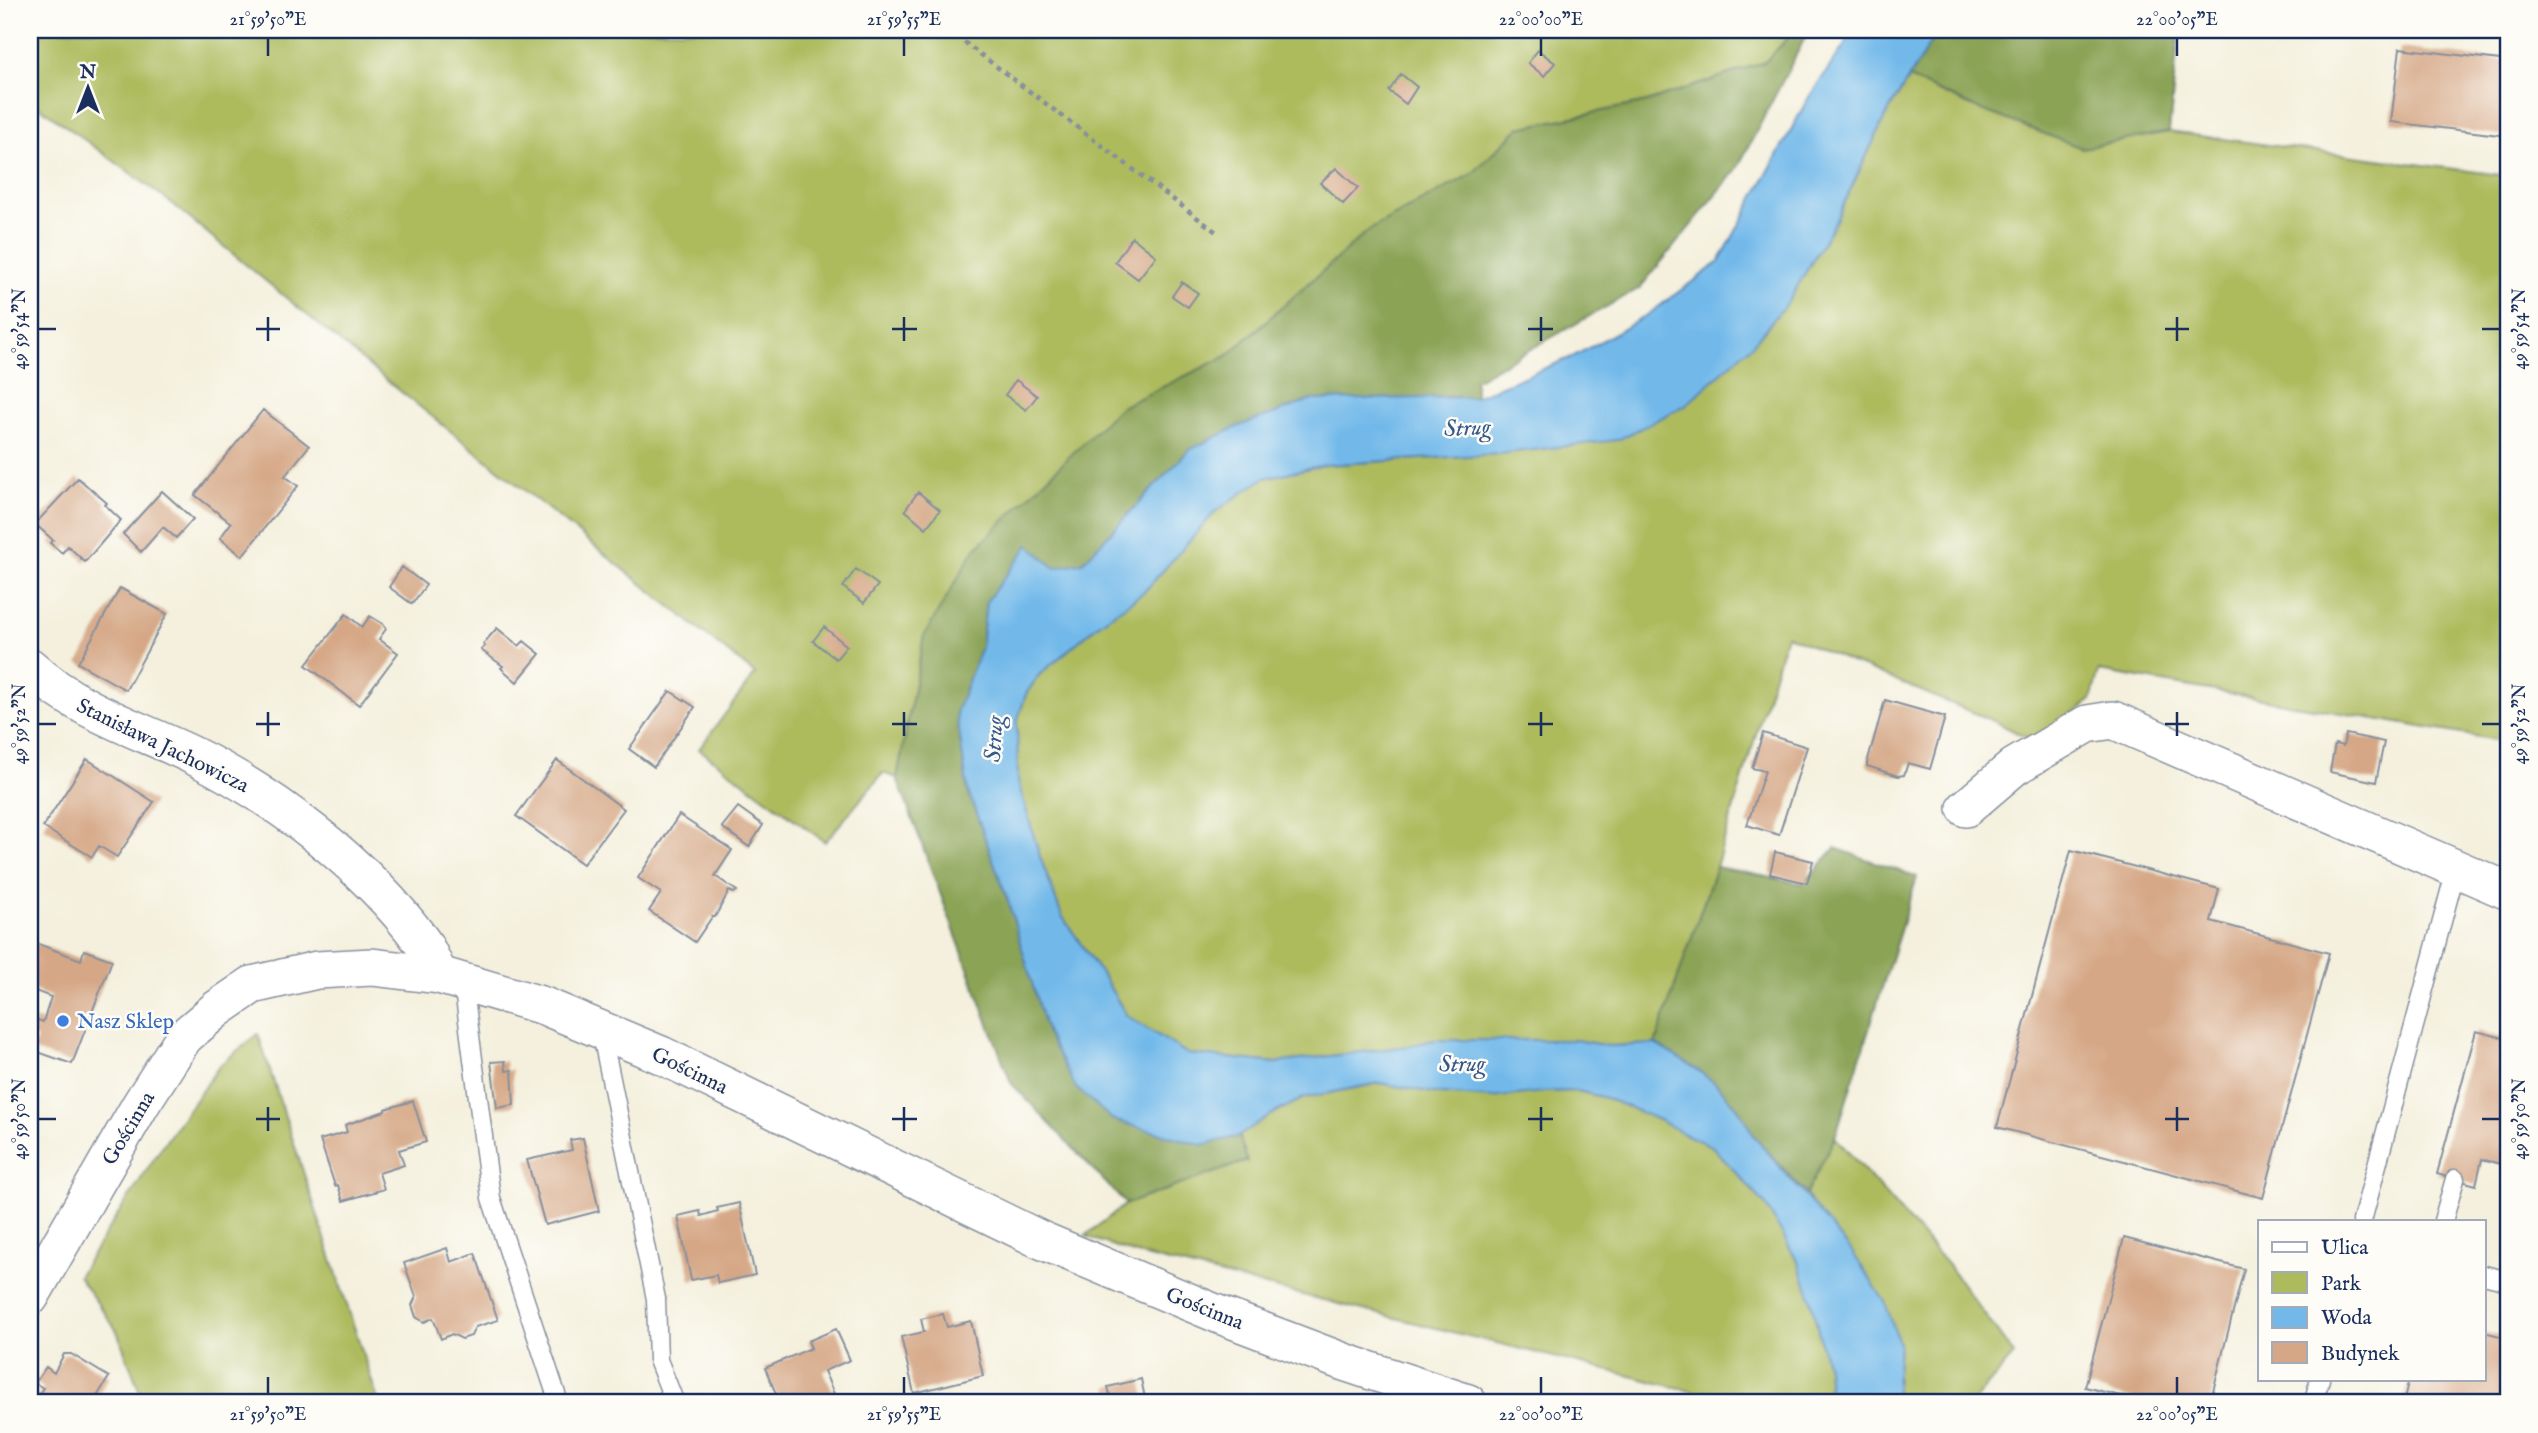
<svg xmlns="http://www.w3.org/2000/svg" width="2538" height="1433" viewBox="0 0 2538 1433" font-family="'IM FELL English',serif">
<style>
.green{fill:#adbb5d;stroke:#64755e;stroke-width:2}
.forest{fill:#8aa354;stroke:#526959;stroke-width:2}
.water{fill:#72b9ea;stroke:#4674a4;stroke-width:2}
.building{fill:#d5a786}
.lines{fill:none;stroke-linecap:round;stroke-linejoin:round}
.service-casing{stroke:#88909e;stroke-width:21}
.minor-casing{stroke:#88909e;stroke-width:40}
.path{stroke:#88909e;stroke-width:4.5;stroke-dasharray:5 5;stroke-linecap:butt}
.service{stroke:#fff;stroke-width:18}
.minor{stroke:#fff;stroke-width:37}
.ticks{fill:none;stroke:#1b2f5e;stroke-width:2.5}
.shop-dot{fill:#3f7fe0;stroke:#fdfcf7;stroke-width:2.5}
.labels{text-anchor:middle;stroke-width:5;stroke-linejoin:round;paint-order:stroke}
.street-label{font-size:21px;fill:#1b2f5e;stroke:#fdfcf7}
.shop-label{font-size:21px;fill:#366cbe;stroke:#fdfcf7;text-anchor:start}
.water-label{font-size:23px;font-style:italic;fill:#355888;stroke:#fdfcf7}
.neatline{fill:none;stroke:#1b2f5e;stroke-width:2.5}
.ticks-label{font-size:18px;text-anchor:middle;fill:#1b2f5e}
</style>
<rect width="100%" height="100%" fill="#fdfcf7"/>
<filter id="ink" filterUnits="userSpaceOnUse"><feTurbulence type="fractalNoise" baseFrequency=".0143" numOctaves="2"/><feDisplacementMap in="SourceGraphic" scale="14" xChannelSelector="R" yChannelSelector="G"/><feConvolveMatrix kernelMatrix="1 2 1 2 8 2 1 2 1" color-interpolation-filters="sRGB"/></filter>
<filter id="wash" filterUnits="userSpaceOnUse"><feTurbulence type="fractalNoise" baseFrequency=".00686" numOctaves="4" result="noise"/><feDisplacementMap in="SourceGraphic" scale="28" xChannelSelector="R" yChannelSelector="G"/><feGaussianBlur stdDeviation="1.57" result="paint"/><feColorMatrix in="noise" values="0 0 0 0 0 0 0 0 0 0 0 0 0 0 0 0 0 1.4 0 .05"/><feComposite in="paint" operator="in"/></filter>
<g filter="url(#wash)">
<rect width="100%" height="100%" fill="#f4f0dd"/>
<path class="green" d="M30,30H1796L1765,62L1647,102L1519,128L1472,174L1369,230L1227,356L1119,408L924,636L897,778L883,773L825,842L699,749L755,674L390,383L166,199L30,100Z
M1909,78L1974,107L2082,148L2169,132L2508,176V742L2099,671L2091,700L2037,743L1996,722L1786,635L1716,867L1655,1044L1609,1046L1575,1040H1434L1409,1046L1276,1063L1188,1054L1127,1016L1104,978L1062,916L1039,854L1018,781L1017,722L1026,694L1039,675L1099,624L1144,592L1216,511L1264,478L1324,465L1499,454L1753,344L1790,299L1836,220L1885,117Z
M258,1034L379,1403H144L117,1331L78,1276L163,1145L220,1065Z
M1380,1083L1439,1094L1578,1091L1606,1098L1659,1120L1688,1136L1712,1146L1765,1204L1798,1262L1809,1292L1827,1368L1830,1403H1739L1133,1253L1085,1236L1126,1204L1247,1161L1239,1136L1270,1115L1304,1098Z
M1835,1137L1952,1270L2014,1355L1972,1403H1895L1899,1343L1806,1194Z"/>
<path class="forest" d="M1796,30H1809L1737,169L1640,288L1475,380V397L1312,400L1239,426L1189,450L1083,562L1055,568L986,602L981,647L956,713L968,791L1008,901L1166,1135L1202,1145L1239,1136L1247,1161L1126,1204L1011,1083L897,778L924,636L974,550L1119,408L1227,356L1369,230L1472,174L1519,128L1647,102L1765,62Z
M1938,30H2179L2169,132L2082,148L1974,107L1909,78Z
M1835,848L1917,877L1835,1137L1806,1194L1754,1136L1738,1108L1715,1083L1699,1071L1655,1044L1716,867L1804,884Z"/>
<path class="water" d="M1855,30H1938L1885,117L1836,220L1790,299L1753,344L1686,405L1618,440L1499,454L1324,465L1264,478L1216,511L1144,592L1099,624L1039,675L1026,694L1017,722L1018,781L1039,854L1062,916L1104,978L1127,1016L1188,1054L1276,1063L1409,1046L1434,1040H1575L1609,1046L1655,1044L1699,1071L1715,1083L1738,1108L1754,1136L1851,1250L1885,1302L1899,1343L1895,1403H1830L1827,1368L1809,1292L1798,1262L1765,1204L1712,1146L1688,1136L1659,1120L1606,1098L1578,1091L1543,1092L1492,1098L1439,1094L1380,1083L1304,1098L1270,1115L1239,1136L1202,1145L1113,1120L1076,1088L1047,1034L1008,901L968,791L956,713L981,647L986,602L1029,545L1055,568L1083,562L1189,450L1239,426L1312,400L1475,397L1572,357L1646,316L1719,262L1809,97Z"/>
<g id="blocks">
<path class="building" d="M2400,48L2508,61V136L2391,122Z
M1538,50L1555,63L1544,76L1528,63Z
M1401,74L1417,87L1406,104L1389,91Z
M1336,168L1358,188L1343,204L1320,183Z
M1132,237L1156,256L1138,279L1115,262Z
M1182,282L1198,293L1188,307L1172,296Z
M1016,380L1037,396L1026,410L1005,395Z
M263,410L309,446L285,476L298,486L242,556L220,538L231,523L195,495Z
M78,478L107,503L105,505L121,520L85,562L68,546L62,553L50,543L53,540L35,524Z
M162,491L193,519L176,538L163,527L141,552L123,534Z
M918,492L940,510L926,528L905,510Z
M402,567L426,585L412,604L389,587Z
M856,569L878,585L864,603L843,587Z
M120,588L167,614L126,690L78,663Z
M346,614L362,627L370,616L383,624L386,629L379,639L398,653L359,705L306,665Z
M824,627L847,646L836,659L813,641Z
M497,628L519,646L524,641L540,654L517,682L501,668L503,666L481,650L485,646L483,644Z
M670,691L695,707L654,767L629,749Z
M1885,700L1945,717L1930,769L1908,763L1904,775L1898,776L1867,766V763Z
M1763,733L1807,747L1779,835L1747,825L1765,771L1752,768Z
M2346,734L2384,742L2376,782L2330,772L2335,744L2343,746Z
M87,759L154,802L117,857L99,846L92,857L43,827Z
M557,760L624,809L583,864L516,816Z
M738,807L763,825L749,847L722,827Z
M679,815L732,850L715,876L737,891L734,893L729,891L715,917H712L695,942L649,911L661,893L638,878Z
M2071,850L2219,889L2211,921L2329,953L2263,1198L1997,1127Z
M1775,852L1813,861L1807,883L1770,874Z
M30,941L81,960L84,950L112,960L72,1064L32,1050L37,1039L30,1035L35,1019L43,1022L51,997L30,989Z
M2476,1031L2508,1039V1166L2482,1159L2476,1185L2437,1174Z
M505,1061L506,1071L512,1070L514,1105L497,1108L491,1062Z
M413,1101L426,1142L399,1150L404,1165L379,1173L384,1189L343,1201L338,1185L335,1186L320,1140L347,1132L345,1125L385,1111V1109Z
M583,1138L599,1211L545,1225L527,1160L572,1150L570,1140Z
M739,1203L755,1275L718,1283L716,1275L691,1280L678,1216L700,1211L701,1216L718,1211L717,1208Z
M2124,1238L2244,1269L2210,1403H2148L2085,1387Z
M447,1248L451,1262L475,1253L498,1320L475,1327L471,1336L462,1339L452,1334L441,1339L433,1318L424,1322L416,1317L412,1305L416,1297L404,1263Z
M943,1314L947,1327L971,1321L983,1376L914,1393L901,1337L924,1332L921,1319Z
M836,1329L850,1360L824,1371L838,1403H780L765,1368L811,1348L808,1341Z
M2484,1332L2508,1338V1403H2412L2404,1400L2409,1379H2484Z
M64,1354H71L109,1377L93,1403H32L43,1388L35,1383L46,1367L54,1373Z
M1141,1379L1146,1403H1112L1108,1387Z"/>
</g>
</g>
<g filter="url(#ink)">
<use href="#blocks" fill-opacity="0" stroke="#88909e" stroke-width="2"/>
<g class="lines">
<defs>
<path id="service" d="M463,982L491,1198L559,1403
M601,1030L656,1299L658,1360L675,1403
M2362,1221L2456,869
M2443,1221L2455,1179
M2484,1275L2508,1281
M2313,1403L2320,1379"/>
<path id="minor" d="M30,667C77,711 136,728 192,755C274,795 368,867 422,942C429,952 433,964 439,975
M1966,808L2014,767L2087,724L2113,720L2508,891
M30,1297L141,1104L184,1037L217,1009L252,985L317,970L372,967L439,975L544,1006L661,1055L1041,1240L1220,1315L1344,1362L1468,1403"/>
</defs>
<use href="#service" class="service-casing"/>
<use href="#minor" class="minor-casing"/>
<path class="path" d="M948,30L1219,234"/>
<use href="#service" class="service"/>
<use href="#minor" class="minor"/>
</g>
</g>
<path class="ticks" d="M268,38V56M904,38V56M1541,38V56M2177,38V56M268,317V341M904,317V341M1541,317V341M2177,317V341M38,329H56M256,329H280M892,329H917M1528,329H1553M2165,329H2189M2482,329H2500M268,712V736M904,712V736M1541,712V736M2177,712V736M38,724H56M256,724H280M892,724H917M1528,724H1553M2165,724H2189M2482,724H2500M268,1107V1131M904,1107V1131M1541,1107V1131M2177,1107V1131M38,1119H56M256,1119H280M892,1119H917M1528,1119H1553M2165,1119H2189M2482,1119H2500M268,1377V1394M904,1377V1394M1541,1377V1394M2177,1377V1394"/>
<circle class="shop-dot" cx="63" cy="1021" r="7"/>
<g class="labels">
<g class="street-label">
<text transform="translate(163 745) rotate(26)" y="7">Stanisława Jachowicza</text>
<text transform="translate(690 1070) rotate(26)" y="7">Gościnna</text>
<text transform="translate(128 1128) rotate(-59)" y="7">Gościnna</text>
<text transform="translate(1205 1308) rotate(22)" y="7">Gościnna</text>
</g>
<g class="shop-label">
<text x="77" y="1028">Nasz Sklep</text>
</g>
<g class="water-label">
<text transform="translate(1467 427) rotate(-3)" y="8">Strug</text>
<text transform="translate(993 739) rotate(-87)" y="8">Strug</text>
<text transform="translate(1462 1063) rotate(-1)" y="8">Strug</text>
</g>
</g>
<rect width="2538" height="1433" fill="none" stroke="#fdfcf7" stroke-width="77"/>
<rect x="2258" y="1220" width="228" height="161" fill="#fdfcf7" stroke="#a3aaba" stroke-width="2"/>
<rect x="2272" y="1242" width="35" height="10" fill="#ffffff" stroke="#a3aaba" stroke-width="2"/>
<text x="2321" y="1254" font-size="21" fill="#1b2f5e">Ulica</text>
<rect x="2272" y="1272" width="35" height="21" fill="#adbb5d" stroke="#a3aaba" stroke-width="2"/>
<text x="2321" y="1290" font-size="21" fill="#1b2f5e">Park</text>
<rect x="2272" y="1307" width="35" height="21" fill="#72b9ea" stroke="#a3aaba" stroke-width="2"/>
<text x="2321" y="1324" font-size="21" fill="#1b2f5e">Woda</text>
<rect x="2272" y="1342" width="35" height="21" fill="#d5a786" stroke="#a3aaba" stroke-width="2"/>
<text x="2321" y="1360" font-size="21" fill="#1b2f5e">Budynek</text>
<g transform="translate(88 88)" stroke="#fdfcf7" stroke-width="5" paint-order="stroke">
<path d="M0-5L12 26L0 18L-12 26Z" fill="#1b2f5e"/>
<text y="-10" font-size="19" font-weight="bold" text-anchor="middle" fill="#1b2f5e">N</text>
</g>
<rect x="38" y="38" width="2462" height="1356" class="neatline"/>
<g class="ticks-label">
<text x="268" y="25">21°59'50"E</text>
<text x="904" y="25">21°59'55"E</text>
<text x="1541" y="25">22°00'00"E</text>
<text x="2177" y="25">22°00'05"E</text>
<text transform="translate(19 329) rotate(-90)" y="6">49°59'54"N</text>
<text transform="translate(2519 329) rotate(-90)" y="6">49°59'54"N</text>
<text transform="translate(19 724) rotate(-90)" y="6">49°59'52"N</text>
<text transform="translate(2519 724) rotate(-90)" y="6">49°59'52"N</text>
<text transform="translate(19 1119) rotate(-90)" y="6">49°59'50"N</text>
<text transform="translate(2519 1119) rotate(-90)" y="6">49°59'50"N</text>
<text x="268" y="1420">21°59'50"E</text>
<text x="904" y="1420">21°59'55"E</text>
<text x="1541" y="1420">22°00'00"E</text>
<text x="2177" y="1420">22°00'05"E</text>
</g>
</svg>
